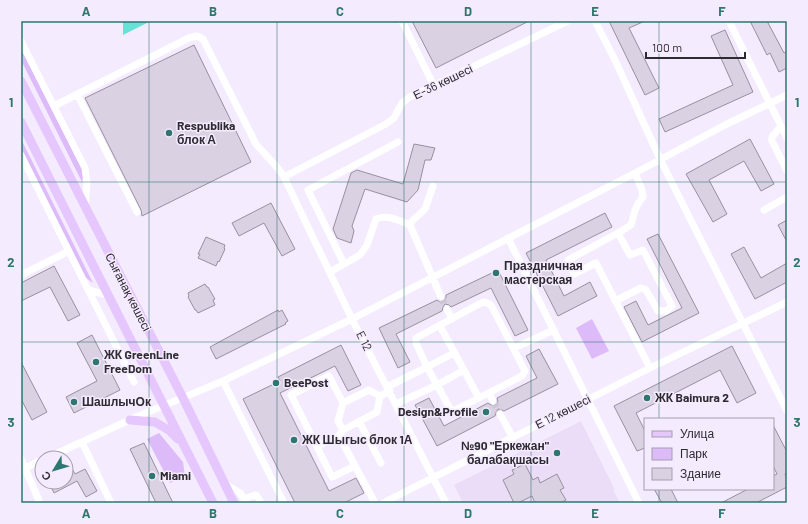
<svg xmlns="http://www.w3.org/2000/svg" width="808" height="524" viewBox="0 0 808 524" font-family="Barlow,sans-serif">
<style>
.built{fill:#ebddf7}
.green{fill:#ddbbf9}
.water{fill:#68e2d6}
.building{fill:#dad1e3;stroke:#988fa0}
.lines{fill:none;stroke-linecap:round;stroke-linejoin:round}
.minor-tunnel{stroke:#cdc4d5;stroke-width:7;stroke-dasharray:7 3.5;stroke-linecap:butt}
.minor{stroke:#fff;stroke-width:7}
.major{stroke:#e5c7fd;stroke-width:9}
.grid{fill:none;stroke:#2e7670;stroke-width:1;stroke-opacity:0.55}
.poi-dot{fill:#2e7670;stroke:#f5ebfe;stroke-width:1.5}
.labels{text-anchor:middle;stroke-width:3;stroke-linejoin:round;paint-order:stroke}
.street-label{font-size:12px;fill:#2e2a31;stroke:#f5ebfe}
.poi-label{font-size:12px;font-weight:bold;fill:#2e2a31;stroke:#f5ebfe;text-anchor:start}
.neatline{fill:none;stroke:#2e7670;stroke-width:1.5}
.grid-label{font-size:13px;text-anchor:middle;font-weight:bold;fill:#2e7670}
</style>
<rect width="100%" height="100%" fill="#f5ebfe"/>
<path class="built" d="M581,421L615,490H613L620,503H463L454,485Z"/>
<path class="green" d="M21,49L84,173L82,182L21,60Z
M21,139L93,283L85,277L21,150Z
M592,319L609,351L592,359L576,328Z
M159,433L183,462L185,476L170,483L147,439Z"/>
<path class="water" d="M123,21H151L123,35Z"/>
<path class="building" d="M412,21H529L436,68Z
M609,21H645L629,28L659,88L645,95Z
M750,21H767L784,53L787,51V68L779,72L770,53L767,55Z
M725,30L753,92L665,132L659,119L733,85L711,36Z
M194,45L251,162L142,216L141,210L85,98Z
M750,139L774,184L761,191L744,161L709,180L727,214L713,222L686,174Z
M414,144L435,148L431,160H425L418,190L407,202L365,189L352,226L354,231L351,243L337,238L333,229L351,173L357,170L403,184Z
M271,203L295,249L282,256L264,223L239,236L232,223Z
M605,213L612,227L546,260L564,296L590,282L597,296L558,316L526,253Z
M787,220V242L778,225Z
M658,234L699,313L642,342L624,307L636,301L648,325L682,308L647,239Z
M206,237L225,245L224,248L225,249L219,262L218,261L216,266L198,258L200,254H198Z
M744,247L761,278L787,263V282L755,299L731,254Z
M54,266L80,315L68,321L50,287L21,301V283Z
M498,270L528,330L515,336L491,288L451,307L449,305L445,304L443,307L442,311L396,334L410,362L398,368L379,328L437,300L440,302L443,301L446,298V295Z
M205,284L207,287H208L215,299L213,300L215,305L198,313L196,310H195L188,297L189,296L188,293Z
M278,310L279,312L282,310L288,321L285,323L286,324L216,359L210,347Z
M92,335L120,390L74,413L66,397L97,381L77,343Z
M341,345L361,385L348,391L335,366L280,393L329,491L356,478L364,493L344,503H295L243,399L280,381L278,377Z
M732,346L756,393L737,403L720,370L636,413L645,431V448L637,451L614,406Z
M539,349L558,384L504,411L502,410L498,409L496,412L495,416L437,446L415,405L429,398L444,426L488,403L491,405L495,406L498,402L497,398L537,378L526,356Z
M21,362L47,412L32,420L21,399Z
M773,425L787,452V472L785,474L787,479V487L756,503H721L748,489H773V476L777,474L773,466Z
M144,443L173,503H156L130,449Z
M525,464L533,480L538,477L540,483L557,474L564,488L560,490L566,500L560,503H535L532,496L518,503H514L503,480L514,474L512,470Z
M71,467L75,474L85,469L97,491L86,497L77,481L54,493L49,482H66V470Z
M654,489H671L678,503H662Z"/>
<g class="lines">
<path class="minor-tunnel" d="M441,297L447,309
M493,401L500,414"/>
<path class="minor" d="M402,21L434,86
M595,21L615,60L660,159L787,411
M729,21L787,138
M21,41L85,168L87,183L85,207
M77,94L137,212
M54,106L189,38L197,36L203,39L256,144C265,155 277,165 284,177L352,319L446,503
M781,126L772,137V141L787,171
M21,155L134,382
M284,177L386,124L394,118L402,103L410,97L568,21
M433,186L425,209L412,221L410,225L441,297
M764,210L787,197
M618,233L631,225C634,214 635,206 643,197L642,190L635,173
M508,238L639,503
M344,264L308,190L398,142
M330,272L360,255L367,245L376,219C387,214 400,221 410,225
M21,275L69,251
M88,290L108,295
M615,301L641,288L646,290L658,311H666L672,306L643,250L630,255L618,233L568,260L574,274L596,263L650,368
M447,309L452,319
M440,326L479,398
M514,348L554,330
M454,353L427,367L437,385L464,370
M223,381L284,503
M387,387L427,367L416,343V338L481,303L485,302L491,305L525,371L522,376L453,411L451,410L437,385L396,404
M489,393L493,401
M343,403L369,390L380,396L390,391
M500,414L513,438
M359,421L381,463
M343,430L377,412L380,396
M82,442L111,503
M317,446L339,436
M47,458L136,417L223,381L352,319L635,173L725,125L787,95
M21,459L40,503
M355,466L332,477L291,395L329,376L343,403L338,421L343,430L339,436L375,503
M21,470L42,460
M225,484L240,493L247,503
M244,499L255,495L257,496L261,503
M383,503L650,368L787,302"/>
<path class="major" d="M21,81L183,398L234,503
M21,122L213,503
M130,420L155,422L170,431L178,439"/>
</g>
<path class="grid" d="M149,21V503M277,21V503M404,21V503M531,21V503M659,21V419M21,182H787M21,342H787M659,489V503"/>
<g class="poi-dot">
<circle cx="169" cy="133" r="4"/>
<circle cx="496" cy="273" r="4"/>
<circle cx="96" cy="362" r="4"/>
<circle cx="276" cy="383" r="4"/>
<circle cx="647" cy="398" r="4"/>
<circle cx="74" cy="402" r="4"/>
<circle cx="486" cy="412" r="4"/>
<circle cx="294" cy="440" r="4"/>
<circle cx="557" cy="453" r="4"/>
<circle cx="152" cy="476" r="4"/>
</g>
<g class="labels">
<g class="street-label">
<text transform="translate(443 82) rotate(-26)" y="4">Е-36 көшесі</text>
<text transform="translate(128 292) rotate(63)" y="4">Сығанақ көшесі</text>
<text transform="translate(364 341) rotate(63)" y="4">E 12</text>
<text transform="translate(563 412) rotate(-27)" y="4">Е 12 көшесі</text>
</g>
<g class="poi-label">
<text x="177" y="130">Respublika<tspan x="177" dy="14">блок А</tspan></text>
<text x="504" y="270">Праздничная<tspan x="504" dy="14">мастерская</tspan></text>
<text x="104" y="359">ЖК GreenLine<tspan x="104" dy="14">FreeDom</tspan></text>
<text x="284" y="387">BeePost</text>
<text x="655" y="402">ЖК Baimura 2</text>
<text x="82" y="406">ШашлычОк</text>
<text x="478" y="416" text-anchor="end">Design&amp;Profile</text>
<text x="302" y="444">ЖК Шыгыс блок 1А</text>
<text x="549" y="450" text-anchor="end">№90 "Еркежан"<tspan x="549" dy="14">балабақшасы</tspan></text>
<text x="160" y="480">Miami</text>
</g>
</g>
<rect width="808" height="524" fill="none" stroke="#f5ebfe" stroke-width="44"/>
<rect x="644" y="418" width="130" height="72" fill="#f5ebfe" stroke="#a59eac"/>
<rect x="652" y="431" width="20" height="6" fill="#e5c7fd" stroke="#a59eac"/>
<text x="680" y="438" font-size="12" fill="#2e2a31">Улица</text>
<rect x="652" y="448" width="20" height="12" fill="#ddbbf9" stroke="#a59eac"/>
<text x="680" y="458" font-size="12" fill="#2e2a31">Парк</text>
<rect x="652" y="468" width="20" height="12" fill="#dad1e3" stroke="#a59eac"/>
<text x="680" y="478" font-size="12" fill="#2e2a31">Здание</text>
<g transform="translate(54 470) rotate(232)"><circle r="19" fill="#f5ebfe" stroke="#a59eac"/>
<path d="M0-3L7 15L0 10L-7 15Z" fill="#2e7670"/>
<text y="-6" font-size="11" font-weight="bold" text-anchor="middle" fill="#2e2a31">С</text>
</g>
<path d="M646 52v6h99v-6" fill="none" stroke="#2e2a31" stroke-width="2"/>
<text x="652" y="52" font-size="12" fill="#2e2a31" stroke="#f5ebfe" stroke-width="3" paint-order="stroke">100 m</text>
<rect x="22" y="22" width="764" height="480" class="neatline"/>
<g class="grid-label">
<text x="86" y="16">A</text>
<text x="213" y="16">B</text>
<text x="340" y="16">C</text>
<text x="468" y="16">D</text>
<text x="595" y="16">E</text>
<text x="722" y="16">F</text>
<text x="11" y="107">1</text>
<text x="797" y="107">1</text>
<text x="11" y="267">2</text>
<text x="797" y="267">2</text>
<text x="11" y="427">3</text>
<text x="797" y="427">3</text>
<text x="86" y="518">A</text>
<text x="213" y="518">B</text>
<text x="340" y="518">C</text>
<text x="468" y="518">D</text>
<text x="595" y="518">E</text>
<text x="722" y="518">F</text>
</g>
</svg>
